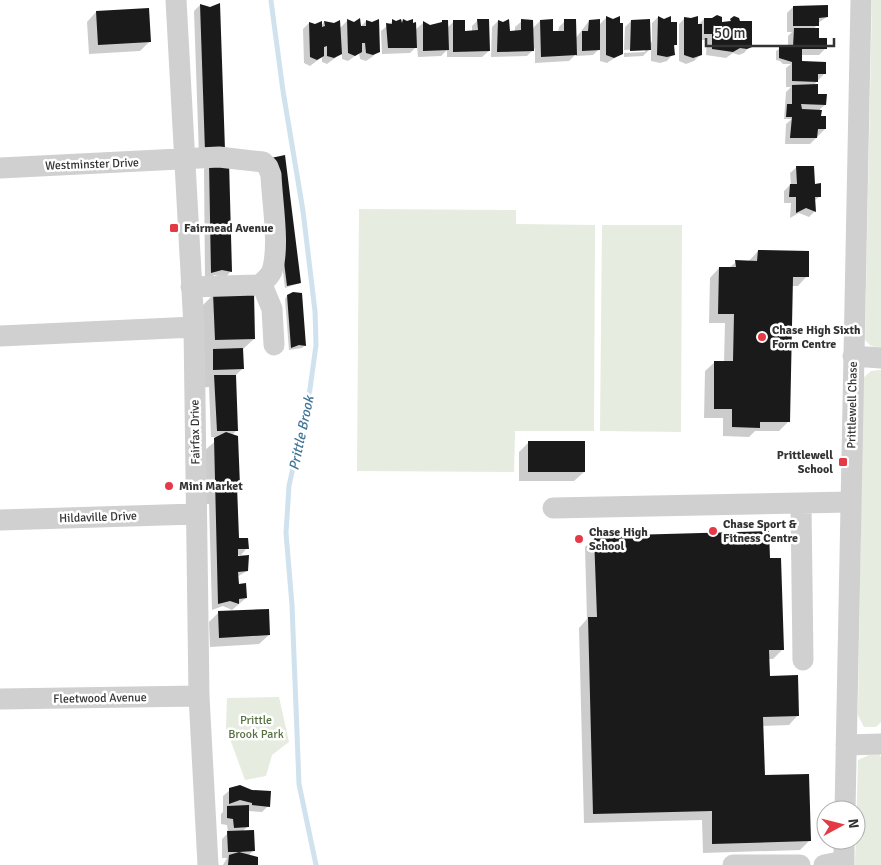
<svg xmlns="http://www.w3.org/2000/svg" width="881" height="865" viewBox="0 0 881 865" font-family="Signika,sans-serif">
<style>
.green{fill:#e6ecdf}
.shadow{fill:#0003}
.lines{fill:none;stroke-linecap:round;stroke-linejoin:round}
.stream{stroke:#cfe2ee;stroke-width:5}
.building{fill:#1a1a1a}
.minor{stroke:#d0d0d0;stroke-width:21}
.poi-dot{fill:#e63946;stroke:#fff;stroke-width:2}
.labels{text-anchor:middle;stroke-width:5;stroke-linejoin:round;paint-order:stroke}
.street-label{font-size:12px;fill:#333;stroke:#fff}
.poi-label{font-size:12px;font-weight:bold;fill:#333;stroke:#fff;text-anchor:start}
.park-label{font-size:12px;fill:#56703f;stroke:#fff}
.water-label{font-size:14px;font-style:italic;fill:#3f7597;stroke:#fff}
</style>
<rect width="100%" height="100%" fill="#fff"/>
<path class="green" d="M872,0H881V348L871,346L865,340Z
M359,209L516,210V224L595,225L594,431H515L514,472L357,471Z
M602,225H682L681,432L600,431Z
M881,370V722L876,727H864L858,715L863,378L871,371Z
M279,697L289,742L272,755L266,776L245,780L226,728L227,698Z
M879,754L881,757V865H855L858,760L869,755Z"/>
<path class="shadow" d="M200,5L224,149L199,156L194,11Z
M793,7L827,17L818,23L814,29L818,39L825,49L819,55H801V60L825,73L813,86L825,105L820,109V117L825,129L810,144H785L786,124L792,119H784L786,92L791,87H786V68L791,64H783L780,61L776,60V51L779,49H788V36L792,32H787V13Z
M96,12L150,41L140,51L89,54L87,22Z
M607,17L622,53L607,63L600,61V48L593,55L576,56V54L569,61L535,63V48L527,56L491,57L492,27L498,21L503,24L508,32H515V27L522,21L532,29L540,21L552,32H558L559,27L565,21L575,39L589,21L599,25Z
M658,17L670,23L676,44L673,48V54L667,61L660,63L651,61V48L643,56L624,57V53L645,52V49L624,50L625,27L631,21L652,43V23Z
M685,18L697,26L704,19L721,23H727L731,20L750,46L744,53L739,55L733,53L726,58L706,55L707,40H701V54L694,61L686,64L679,61V24Z
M478,20L489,51L482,57H447V50L441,56L418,57L417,46L410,53L382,54L381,31L393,21L400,24L403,21L415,30L423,23L430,27L447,28L453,22L464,32H472V26Z
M347,21L359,28L366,21L378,51L372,57L366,61L360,59L359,53L348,61L342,59V53L327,64L322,62V57L310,66L304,63L303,29L309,23L321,26L324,22L340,28Z
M269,162L300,283L285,288Z
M210,163L231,271L225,278L215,275L205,279L204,169Z
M797,167L814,185L820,196L814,201L815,211L809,217L799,213L790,218L791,203H784V191L791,184L790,173Z
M758,251L807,276L798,286H792L788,422L779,431H755L749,437L723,436V418H704L705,371L715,362H724L725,323H709L710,278L719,268H729L736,262L749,261Z
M213,295L254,339L242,350L243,368L234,377L236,431L232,435L239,486L235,489L237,539L247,548L241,555H237L247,571L237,577L238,585L246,598L232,610L223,606L212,610L209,504H206L196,458L220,437H211L209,387L195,388V368L205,358H197L195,313Z
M287,296L305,345L302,348L289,350L285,299Z
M529,442L584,472L574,481H519V452Z
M595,537L769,559L783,649L773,659H768L769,677L798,715L789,725L762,726L764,776L810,840L800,850L703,853L702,820L584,823L579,628L587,619L585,547Z
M219,612L269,635L259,644L210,647L209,622Z
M230,790L268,806L262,812L248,811V826L242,832L253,851L248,856L257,865H223L227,858H222V839L228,833L227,825L221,824V814L223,812V796Z"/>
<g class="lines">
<path class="stream" d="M271,1L283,91L303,211L315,311L316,345L310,389L289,486L286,533L292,605L299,784L316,865"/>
</g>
<path class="building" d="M220,3L225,150L205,151L200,4L210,7Z
M828,5V17L819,18V26H793V6Z
M149,8L151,42L98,45L96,11Z
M717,15L722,17V22L731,21L730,19L734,16L739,18L740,21H752V47L747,49L740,48L733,52L712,49V34H704V18H712Z
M606,16L613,19L620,16V23H623V54L614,58L606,55Z
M658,16L664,19L671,16V22H677V45H674L675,55L667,57L657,55Z
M698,16V24H702V55L693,58L684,55V17L691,18Z
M360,18L361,26H366V20L372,22L379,19L380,52L373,55L366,53L365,43H362V52L355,56L348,53L347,19L354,22Z
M392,19L396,21L401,19L402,23L403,19L407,21L413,19V23L416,22L417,48H388L386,23L392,24Z
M477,19H489L490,51L453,52V20H465V31L478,30Z
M509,19L510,31L521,30V19L533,20L534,51L497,52L498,20L503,22Z
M553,19V31H564V19H576L577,55L541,57L540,20Z
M600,19V50L582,51V31H588L589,20Z
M650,19L651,50L630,51L631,20Z
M340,20L342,54L334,58L327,56V46L324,47V56L317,60L310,57L309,22L315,24L322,21V27L325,26L324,21L334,23Z
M442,20H448L449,50L423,51V21L430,25L442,22Z
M794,28H819V38H827V49H802V61L826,62V74H818V82L792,81V62L779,58V47H793Z
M818,84V94H827L826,105L801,104L802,109L822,110L821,116H826V129H818L817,138H790L792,117H786L787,104H792V85Z
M285,155L301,283L287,286L271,158Z
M229,161L232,272L222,270L211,273L209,162Z
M796,166H814L815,184L821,183V197H815L816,212L806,208L796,213V197H789L790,184H797Z
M758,250L809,251V277H793L790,422H760V428L732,427V409H714V361H733L734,314H718L719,267H736L735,260L757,261Z
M254,292L255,339L215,340L213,293Z
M293,292L302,293L306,346L299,345L291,348L287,295Z
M243,348L244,369L213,370V349Z
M214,375H236L238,431H217Z
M226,432L238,436L240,486H237L239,538H248L249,549H238V556L249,555L248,571L238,572L239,584L246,583L247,598L239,599V604L230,601L218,604L214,438Z
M528,441H585V472H528Z
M769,531L770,558H781L784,650H769L770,676L798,675L799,716L763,717L765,775L809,774L811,841L712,844V811L593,814L588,617H597L594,536Z
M269,609L270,635L219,638L218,611Z
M240,785L252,790L271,791L270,807L252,805V803L240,800L229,804V788Z
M249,805V827L234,828L233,819L227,818V806Z
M254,830L255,851L239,852L258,857V865H228L229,855L239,852H228L227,831Z"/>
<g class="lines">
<path class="minor" d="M176,0L194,327L199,696L208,865
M0,168L219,157L263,162L268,167L271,175C272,202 280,246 272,271C269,278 264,281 259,285
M191,287L259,285L263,287L272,309L274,345
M0,336L194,327
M853,356L881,358
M801,504L803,660
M553,508L850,502
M0,520L196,514
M0,699L199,696
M846,745L881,744
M845,810L861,0
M733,865H800
M824,865L844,861
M844,865V840"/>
</g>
<g class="poi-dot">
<rect x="169" y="223" width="10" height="10" rx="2.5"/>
<circle cx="762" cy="337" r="5"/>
<rect x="838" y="457" width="10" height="10" rx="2.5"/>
<circle cx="169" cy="486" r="5"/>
<circle cx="713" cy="531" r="5"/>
<circle cx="579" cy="539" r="5"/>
</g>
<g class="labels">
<g class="street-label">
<text transform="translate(92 164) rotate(-2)" y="4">Westminster Drive</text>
<text transform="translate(852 405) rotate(-89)" y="4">Prittlewell Chase</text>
<text transform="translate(195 432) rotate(-91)" y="4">Fairfax Drive</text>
<text transform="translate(98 517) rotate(-2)" y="4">Hildaville Drive</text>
<text transform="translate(100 698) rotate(-1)" y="4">Fleetwood Avenue</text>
</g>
<g class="poi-label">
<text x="184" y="232">Fairmead Avenue</text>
<text x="772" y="334">Chase High Sixth<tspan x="772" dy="14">Form Centre</tspan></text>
<text x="833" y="459" text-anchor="end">Prittlewell<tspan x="833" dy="14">School</tspan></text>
<text x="179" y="490">Mini Market</text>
<text x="723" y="528">Chase Sport &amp;<tspan x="723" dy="14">Fitness Centre</tspan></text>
<text x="589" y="536">Chase High<tspan x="589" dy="14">School</tspan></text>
</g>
<g class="park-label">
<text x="256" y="724">Prittle<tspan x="256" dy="14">Brook Park</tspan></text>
</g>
<g class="water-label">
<text transform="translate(301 433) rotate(-78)" y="5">Prittle Brook</text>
</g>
</g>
<g transform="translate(841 825) rotate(83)"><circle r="24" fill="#ffffff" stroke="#adadad"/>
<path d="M0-4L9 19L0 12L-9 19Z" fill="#e63946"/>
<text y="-8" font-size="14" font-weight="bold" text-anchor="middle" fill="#333333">N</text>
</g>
<path d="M706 38v8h128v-8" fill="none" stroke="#333333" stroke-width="2.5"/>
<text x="714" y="38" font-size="15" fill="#333333" stroke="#ffffff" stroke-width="4" paint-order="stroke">50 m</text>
</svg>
